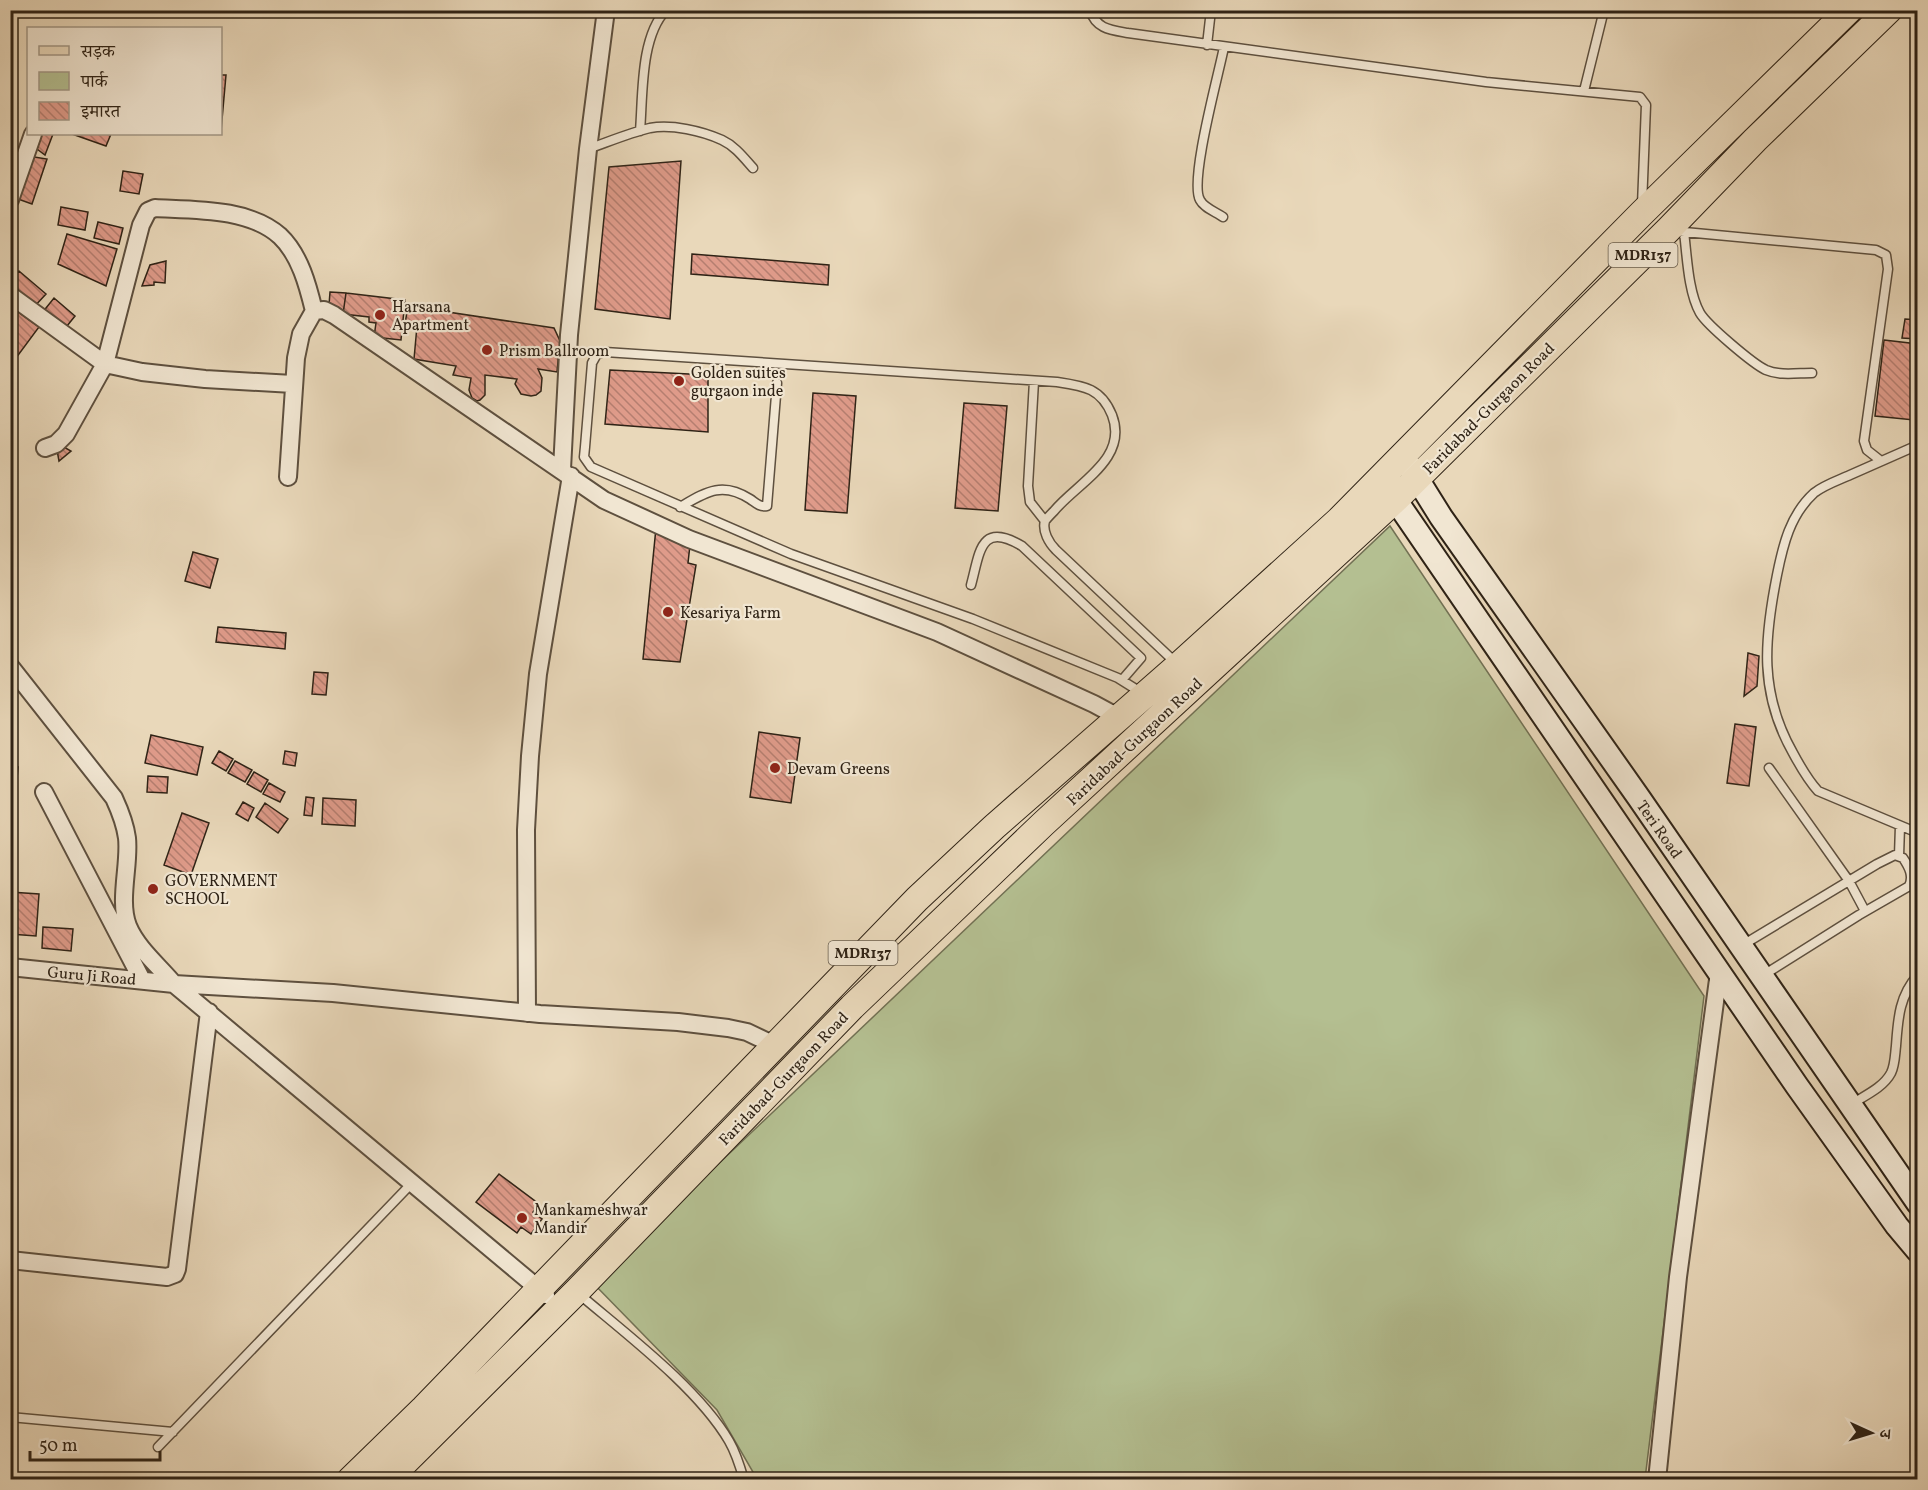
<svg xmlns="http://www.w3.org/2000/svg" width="1928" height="1490" viewBox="0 0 1928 1490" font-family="Vollkorn,'Noto Serif Devanagari',serif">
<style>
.green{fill:#b4bf91;stroke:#727154;stroke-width:1.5}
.building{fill:url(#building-back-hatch);stroke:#2f2316;stroke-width:1.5}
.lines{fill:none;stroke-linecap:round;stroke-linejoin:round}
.lane-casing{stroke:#5e503f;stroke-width:11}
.street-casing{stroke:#5e503f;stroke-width:20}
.secondary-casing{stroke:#2f2316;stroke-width:26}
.primary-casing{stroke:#2f2316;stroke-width:28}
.lane{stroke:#f1e6d2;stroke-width:8}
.street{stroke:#f1e6d2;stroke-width:16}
.secondary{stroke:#f1e6d2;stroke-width:22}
.primary{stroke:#e9d8ba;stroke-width:26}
.poi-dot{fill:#8f2418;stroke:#f1e6d2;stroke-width:2}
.labels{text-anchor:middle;stroke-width:4.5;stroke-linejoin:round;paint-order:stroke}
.shield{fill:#f1e6d2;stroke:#695e4e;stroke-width:1.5}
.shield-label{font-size:15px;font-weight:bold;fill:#2f2316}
.poi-label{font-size:16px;fill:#2f2316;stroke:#f1e6d2;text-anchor:start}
.street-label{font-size:16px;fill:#2f2316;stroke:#f1e6d2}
</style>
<defs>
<pattern id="building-back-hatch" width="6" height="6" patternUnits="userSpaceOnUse" patternTransform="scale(1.5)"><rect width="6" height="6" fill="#df9b8a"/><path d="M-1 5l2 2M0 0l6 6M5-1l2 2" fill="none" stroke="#b57e70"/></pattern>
</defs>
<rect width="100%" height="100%" fill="#e9d8ba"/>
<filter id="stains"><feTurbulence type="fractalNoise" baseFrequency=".00333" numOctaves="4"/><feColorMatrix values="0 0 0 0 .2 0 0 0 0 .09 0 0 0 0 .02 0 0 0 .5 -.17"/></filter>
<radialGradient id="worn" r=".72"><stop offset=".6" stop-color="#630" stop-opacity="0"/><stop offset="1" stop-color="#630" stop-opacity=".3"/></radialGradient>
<path class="green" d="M1390,526L1704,996L1645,1479H757L717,1410L593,1283Z"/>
<path class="building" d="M220,75H226L221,131H220Z
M42,134H53L45,155L37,149Z
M72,134H111L106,146Z
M28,156L47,159L32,204L18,199Z
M681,161L670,319L595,309L609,167Z
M123,171L143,174L139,194L120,191Z
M61,207L88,212L85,230L58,225Z
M98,222L123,228L119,244L94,238Z
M67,234L117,249L106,286L58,264Z
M692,254L829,265L828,285L691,274Z
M166,261L165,283L154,282V285L142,286L150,265Z
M19,271L46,294L33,308L10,288V281Z
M330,292L346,293L343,314L329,305Z
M346,293L405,300L401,340L374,337L376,323L369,322V317L343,314Z
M54,298L75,316L63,331L42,313Z
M408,306L554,328L560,341L557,372L538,369L542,378L541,391L536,395L531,396L521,394L515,384L517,379L485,375V395L480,400L477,401L472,398L469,390L471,378L453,375L456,366L414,359L417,326L405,324Z
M18,312L39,327L16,358L10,354V322Z
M1905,319L1918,320V339L1902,338Z
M1884,340L1918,344V392L1914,420L1875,416Z
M610,370L708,375V432L605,424Z
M813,393L856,396L847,513L805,510Z
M964,403L1007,406L998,511L955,508Z
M62,446L71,451L59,461L57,450Z
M656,528L690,545L688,563L696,565L680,662L643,659Z
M193,552L218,559L210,588L185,581Z
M218,627L286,633L285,649L216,642Z
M1748,653L1759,656L1757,686L1744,696Z
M314,672L328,673L326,695L312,694Z
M1735,724L1756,727L1749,786L1727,783Z
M759,732L800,738L791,803L750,797Z
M151,735L203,747L197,775L145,763Z
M219,751L233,759L226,771L212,763Z
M285,751L297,753L295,766L283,764Z
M235,761L252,770L245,782L228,773Z
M10,766L18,767L15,802H10Z
M254,772L268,780L261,792L247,784Z
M148,776L168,777L167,793L147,792Z
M269,783L285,792L280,802L263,794Z
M306,797L314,798L312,816L304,815Z
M323,798L356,800L355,826L322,824Z
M243,802L254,808L248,821L236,814Z
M265,803L288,819L278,833L256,817Z
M182,813L209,823L191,875L164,865Z
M10,892L39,894L36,936L10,934Z
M43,927L73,929L71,951L42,948Z
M499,1174L539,1204L533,1212L542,1219L531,1234L521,1227L517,1233L476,1202Z"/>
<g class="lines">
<defs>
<path id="lane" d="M1090,10C1096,29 1111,30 1128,33L1486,82L1640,97L1646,105L1642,205
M1207,45L1211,10
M1584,91L1604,10
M640,131C643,96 640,37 666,10
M588,149C608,142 629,133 650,128C672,124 702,131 722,140C735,146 744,158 753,168
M1223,217C1216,212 1204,208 1200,200C1189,181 1219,73 1224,47
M1674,231L1876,250L1886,255L1888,269L1864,441L1867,450L1881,461
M1684,232C1687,255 1688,292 1700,313C1707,325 1753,364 1766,370C1780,376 1797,373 1812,373
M1034,381L1028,486L1030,502L1045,521
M1918,445C1895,455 1873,465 1850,475C1839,480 1824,485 1814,493C1790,515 1783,545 1777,575C1764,640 1759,693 1793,753C1800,766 1807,779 1818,791L1918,833
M680,507C706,492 722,481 750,499C756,503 759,507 767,506L777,383
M971,585C980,552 980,521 1022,546L1141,658L1122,680
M1142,693L1118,678L973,619L791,554L591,467L584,457L585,447L592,363L597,354L605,352L1057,382C1084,386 1101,388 1112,415C1129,459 1077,483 1054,511C1052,513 1047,518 1045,521C1042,531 1049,543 1056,550L1176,663
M1769,768L1849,881L1865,911
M1899,856L1900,826
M1741,946L1877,864L1895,855L1903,858C1909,867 1914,876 1909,886
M1762,976L1859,915L1918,881
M1850,1105C1864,1096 1883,1088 1891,1073C1895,1065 1895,1054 1896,1046C1898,1019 1899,996 1918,975
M579,1294C626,1334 698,1388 729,1441C736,1453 740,1466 744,1480
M10,1417L173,1432
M158,1447L412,1183"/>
<path id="street" d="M10,200L33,134
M10,295L105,364L142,372L205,379L293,384
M45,448L56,444L66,434L105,364L141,225L148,211L155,208C194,210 249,208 280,236C300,255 308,286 314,311
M562,469L569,335L588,149L606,10
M288,477L296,358L301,334L314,311L324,310L334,315L604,500L689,539L937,632L1094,704L1118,717
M10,666L114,798C120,811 125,823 127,838C130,864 118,901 128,926C137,948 159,966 174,984L546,1295
M44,792L142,980
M10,967L174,984L333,993L540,1014L678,1022L728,1028L747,1032L774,1045
M527,1013L526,830L530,756L538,674L571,476
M10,1260L167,1277L175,1274L177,1269L209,1012
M1657,1480L1678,1277L1719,972"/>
<path id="secondary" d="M1408,464L1441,517L1639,798L1918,1203
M1386,486L1797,1086L1897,1226L1918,1251"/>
<path id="primary" d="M350,1480L424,1408L917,899L994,827L1179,665L1339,520L1642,213L1849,10
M387,1480L577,1291L852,1007L1043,824L1396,499L1668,230L1755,140L1889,10"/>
</defs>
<use href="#lane" class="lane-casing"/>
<use href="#street" class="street-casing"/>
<use href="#secondary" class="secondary-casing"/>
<use href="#primary" class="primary-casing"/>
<use href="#lane" class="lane"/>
<use href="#street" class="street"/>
<use href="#secondary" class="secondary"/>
<use href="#primary" class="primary"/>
</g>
<g class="poi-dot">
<circle cx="380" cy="315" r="6"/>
<circle cx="487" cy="350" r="6"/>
<circle cx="679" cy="381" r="6"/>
<circle cx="668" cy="612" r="6"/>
<circle cx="775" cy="768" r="6"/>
<circle cx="153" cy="889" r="6"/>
<circle cx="522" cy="1218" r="6"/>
</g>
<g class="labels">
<g class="shield">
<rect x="1608.5" y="243" width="69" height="24" rx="4.5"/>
<rect x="828.5" y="941" width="69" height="24" rx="4.5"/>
</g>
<g class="shield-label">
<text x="1643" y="260">MDR137</text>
<text x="863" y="958">MDR137</text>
</g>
<g class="poi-label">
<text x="392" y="312">Harsana<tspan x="392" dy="18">Apartment</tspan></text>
<text x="499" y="356">Prism Ballroom</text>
<text x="691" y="378">Golden suites<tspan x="691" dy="18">gurgaon inde</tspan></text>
<text x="680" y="618">Kesariya Farm</text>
<text x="787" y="774">Devam Greens</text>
<text x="165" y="886">GOVERNMENT<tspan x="165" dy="18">SCHOOL</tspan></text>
<text x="534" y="1215">Mankameshwar<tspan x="534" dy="18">Mandir</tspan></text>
</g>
<g class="street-label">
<text transform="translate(1488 408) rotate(-45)" y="6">Faridabad-Gurgaon Road</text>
<text transform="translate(1134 741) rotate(-43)" y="6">Faridabad-Gurgaon Road</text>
<text transform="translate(1660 829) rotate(55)" y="6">Teri Road</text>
<text transform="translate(92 975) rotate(5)" y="6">Guru Ji Road</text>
<text transform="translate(783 1078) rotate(-46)" y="6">Faridabad-Gurgaon Road</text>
</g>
</g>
<rect width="1928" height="1490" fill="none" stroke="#e9d8ba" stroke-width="36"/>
<rect x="12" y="12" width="1904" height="1466" fill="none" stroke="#2f2316" stroke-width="3"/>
<rect x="18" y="18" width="1892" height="1454" fill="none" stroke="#2f2316" stroke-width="1.5"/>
<rect x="27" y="27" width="195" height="108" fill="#f1e6d2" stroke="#a39887" stroke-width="1.5"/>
<rect x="39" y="46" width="30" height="9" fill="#e9d8ba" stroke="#a39887" stroke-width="1.5"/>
<text x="81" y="57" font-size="18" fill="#2f2316">सड़क</text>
<rect x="39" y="72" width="30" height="18" fill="#b4bf91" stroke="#a39887" stroke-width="1.5"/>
<text x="81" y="87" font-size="18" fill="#2f2316">पार्क</text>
<rect x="39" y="102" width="30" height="18" fill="url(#building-back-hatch)" stroke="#a39887" stroke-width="1.5"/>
<text x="81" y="117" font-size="18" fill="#2f2316">इमारत</text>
<g transform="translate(1871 1433) rotate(94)" stroke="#f1e6d2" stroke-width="4.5" paint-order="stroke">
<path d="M0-4.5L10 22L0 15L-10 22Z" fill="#2f2316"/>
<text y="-9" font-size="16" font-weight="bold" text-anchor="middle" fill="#2f2316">उ</text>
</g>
<path d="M30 1451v9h130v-9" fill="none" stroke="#2f2316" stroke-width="3"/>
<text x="39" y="1451" font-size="18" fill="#2f2316" stroke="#f1e6d2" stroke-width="4.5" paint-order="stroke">50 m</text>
<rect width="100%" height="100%" filter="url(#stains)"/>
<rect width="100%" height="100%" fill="url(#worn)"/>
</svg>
